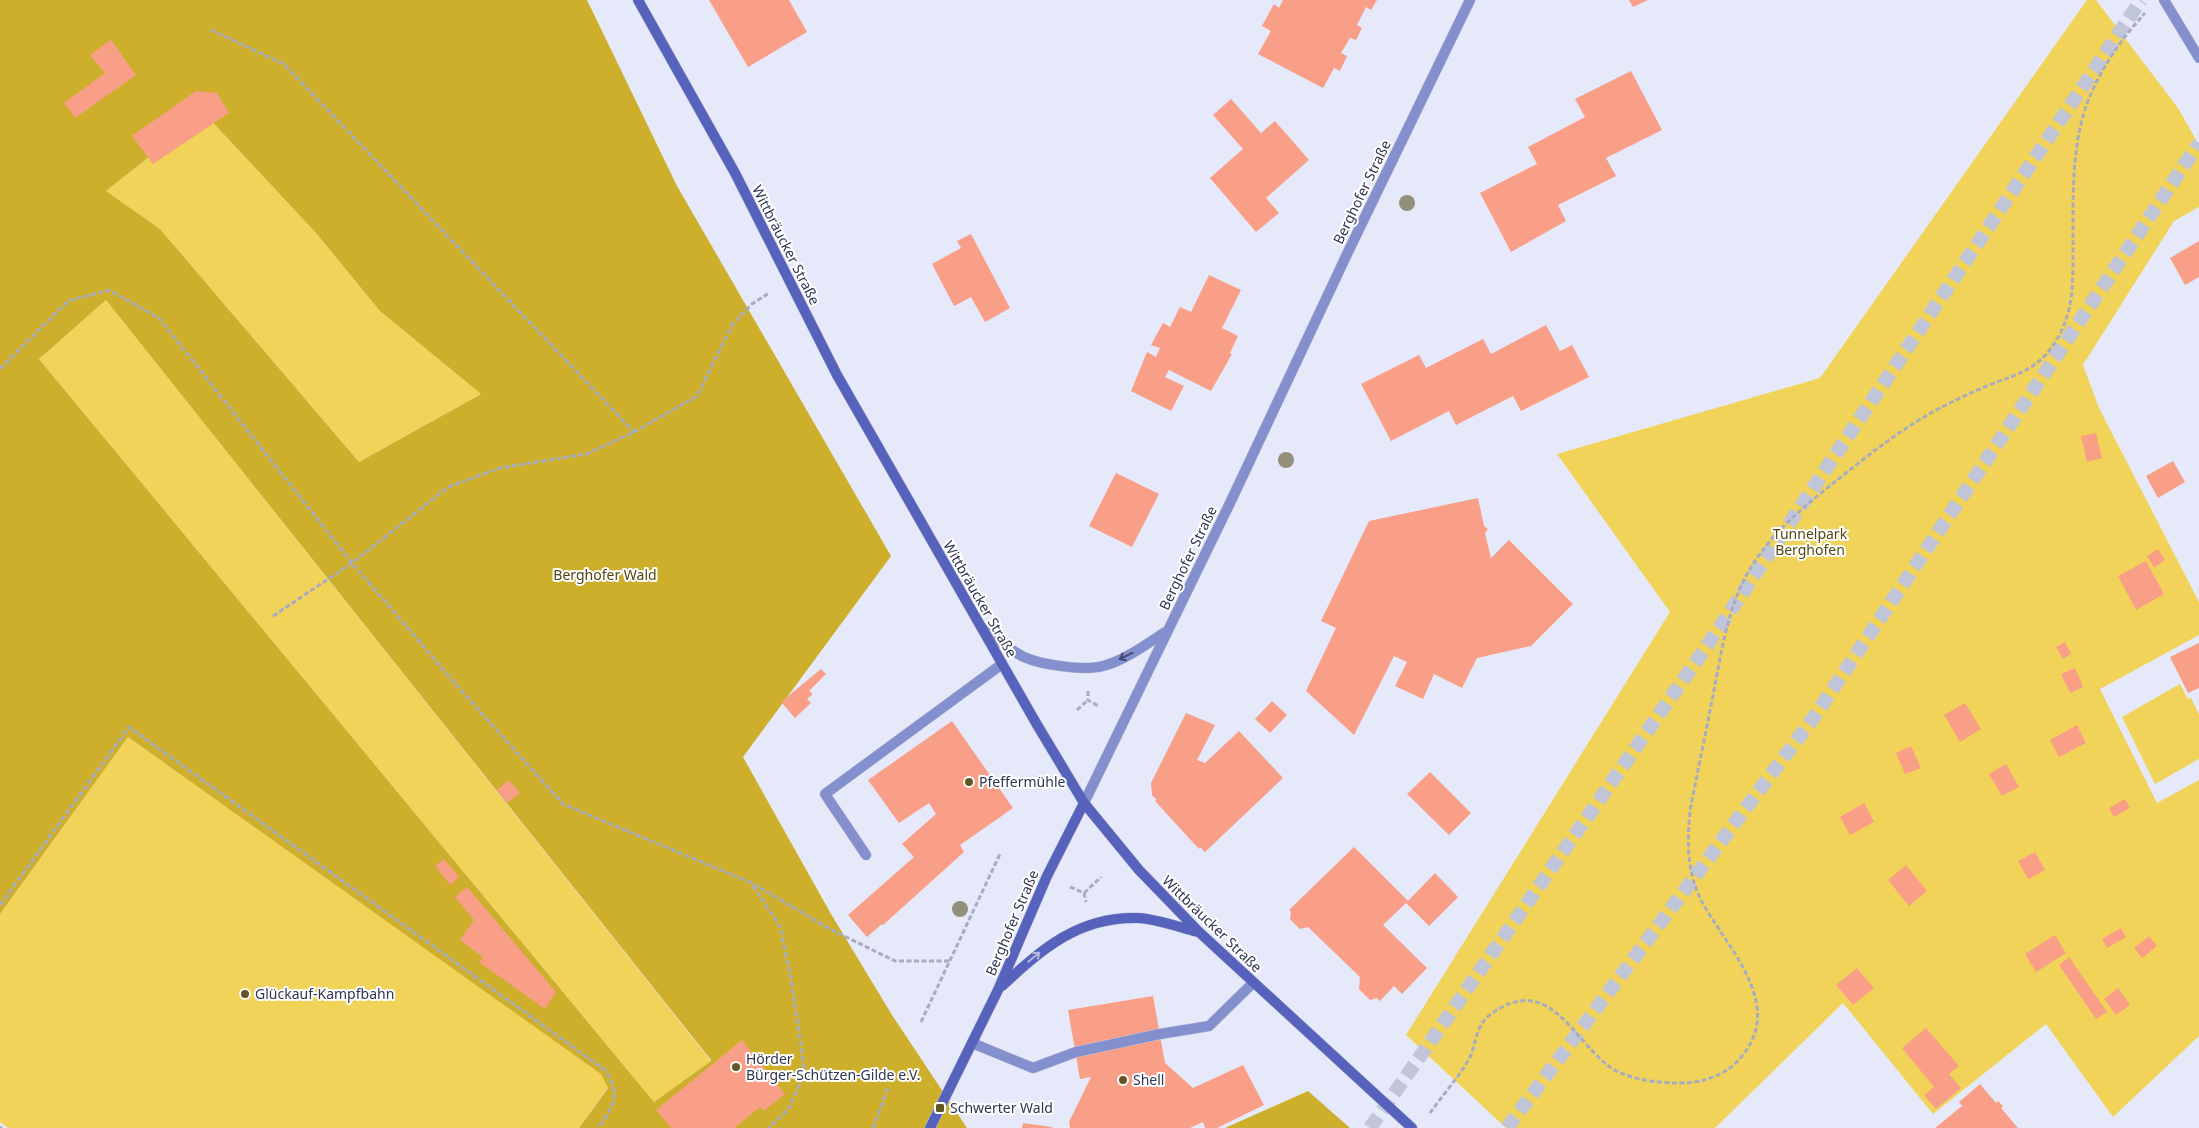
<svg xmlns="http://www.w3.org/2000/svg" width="2199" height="1128" viewBox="0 0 2199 1128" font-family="'Noto Sans',sans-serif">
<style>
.green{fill:#f2d359}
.forest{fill:#cdaf2c;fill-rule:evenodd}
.building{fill:#f99e87}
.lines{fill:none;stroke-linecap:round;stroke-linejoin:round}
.trunk-tunnel{stroke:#c1c5d8;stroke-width:14;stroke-dasharray:14 7;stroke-linecap:butt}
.service-casing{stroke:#c1c5d8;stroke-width:11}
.minor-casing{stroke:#c1c5d8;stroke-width:11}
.tertiary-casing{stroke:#c1c5d8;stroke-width:11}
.secondary-casing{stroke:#c1c5d8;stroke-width:11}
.path{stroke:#a7acc1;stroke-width:3;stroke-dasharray:5 2.5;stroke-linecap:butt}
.service{stroke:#8490cd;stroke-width:10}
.minor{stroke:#8490cd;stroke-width:10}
.tertiary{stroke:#8490cd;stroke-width:10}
.secondary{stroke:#5662bb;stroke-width:10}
.tree{fill:#948f7b}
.oneway{stroke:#444c72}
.oneway2{stroke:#b3b8e0}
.poi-dot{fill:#645723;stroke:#fff;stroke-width:2}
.labels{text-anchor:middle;stroke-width:4;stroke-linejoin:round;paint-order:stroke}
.street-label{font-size:14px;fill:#2f3553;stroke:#fff}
.park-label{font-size:14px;fill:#524614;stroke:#fff}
.poi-label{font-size:14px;fill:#2f3553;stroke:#fff;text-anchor:start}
</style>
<rect width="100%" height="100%" fill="#e5e9f9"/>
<path class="green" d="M2087,0H2096L2178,108L2199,145V207L2174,221L2083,365L2099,408L2199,602V635L2100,689L2157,803L2199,780V1036L2113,1117L2046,1024L1933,1114L1843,1003L1715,1128H1506L1406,1035L1670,612L1557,454L1820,378Z
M204,113L316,233L380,311L481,394L359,462L160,229L106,191Z
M106,300L711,1061L654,1102L39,359Z
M2180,684L2188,699L2191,698L2199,714V759L2155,784L2122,717Z
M128,737L602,1074L608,1087L579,1128H8L0,1122V914Z"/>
<path class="forest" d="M0,0H587L677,186L891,556L743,757L831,914L892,1015L967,1128H579L608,1088L601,1074L128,737L0,914ZM204,113L316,233L380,311L481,394L359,462L160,229L106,191ZM106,300L711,1060V1061L654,1102L39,359Z
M1308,1091L1350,1128H1225Z"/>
<path class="building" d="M709,0H789L807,32L748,67Z
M1283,0H1377L1371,10L1366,7L1357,25L1362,28L1356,40L1350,38L1341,53L1347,56L1340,71L1334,68L1323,88L1258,54L1271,31L1262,26L1274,4L1279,8Z
M1629,0H1648L1633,7Z
M111,40L136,75L75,118L64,103L105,73L90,55Z
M1631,71L1662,130L1606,158L1616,176L1558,205L1566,221L1511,252L1480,193L1537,164L1528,147L1585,117L1575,99Z
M196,91L217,93L229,113L153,164L132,136Z
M1231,99L1261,133L1275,121L1309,160L1266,198L1279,213L1256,232L1210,178L1243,149L1213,115Z
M971,234L1010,308L985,322L971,297L954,306L932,264L961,248L957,241Z
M2199,241V277L2185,285L2170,258Z
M1209,275L1241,290L1222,328L1238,336L1230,353L1232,354L1211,391L1169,370L1165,377L1184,386L1171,411L1131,391L1147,352L1156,357L1160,348L1151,345L1163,323L1170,327L1180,307L1191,312Z
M1546,325L1560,351L1572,345L1589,377L1521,411L1513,396L1456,425L1449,411L1391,441L1361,384L1419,355L1426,368L1483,339L1491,354Z
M2096,433L2102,458L2087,462L2081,436Z
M2173,461L2185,482L2158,498L2146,476Z
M1116,473L1159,494L1132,547L1089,526Z
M1478,498L1484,526L1488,529L1485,533L1491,558L1509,540L1573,604L1531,646L1477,658L1462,688L1434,674L1423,699L1395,686L1407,662L1394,656L1354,735L1306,691L1336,628L1321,621L1369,521Z
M2158,549L2165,560L2154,568L2147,556Z
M2146,561L2164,594L2136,610L2118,576Z
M2065,642L2071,654L2063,659L2056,647Z
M2199,643V688L2188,693L2170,657Z
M2075,668L2083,687L2070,693L2061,674Z
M821,669L826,674L809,691L813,694L807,699L811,703L795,718L781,702Z
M1272,701L1287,715L1270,733L1255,719Z
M1965,703L1981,729L1960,742L1944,715Z
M1186,713L1215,725L1197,760L1205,763L1239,731L1283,778L1205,852L1200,847L1199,849L1155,801L1157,800L1152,795L1151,783Z
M952,721L1013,808L960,845L964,852L883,925L882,924L867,937L848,915L914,857L902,844L936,814L929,803L899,823L868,780Z
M2077,725L2086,743L2059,757L2050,740Z
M1911,746L1921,768L1905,774L1896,753Z
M2006,764L2019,787L2002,796L1989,774Z
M1430,772L1471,813L1449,835L1407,794Z
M509,780L520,793L507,803L497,790Z
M2125,799L2130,808L2114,817L2109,808Z
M1864,803L1874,822L1850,835L1840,817Z
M1354,847L1408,901L1435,873L1458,897L1429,926L1406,903L1383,925L1427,968L1402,994L1394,986L1380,1001L1377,998L1370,1000L1359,989L1360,977L1308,927L1300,929L1290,919L1291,912L1289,910Z
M2035,852L2045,870L2028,879L2018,861Z
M444,859L459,877L450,885L435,866Z
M1906,865L1927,891L1909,906L1888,880Z
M467,887L556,992L545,1009L479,962L483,957L460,940L474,920L455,897Z
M2121,928L2126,937L2107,948L2102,939Z
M2055,935L2066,953L2036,972L2025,954Z
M2149,936L2157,946L2142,958L2134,948Z
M2069,957L2107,1012L2096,1019L2059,965Z
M1857,968L1874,988L1853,1005L1836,985Z
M2118,988L2130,1005L2116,1015L2104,999Z
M1153,996L1165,1063L1193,1088L1243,1065L1264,1105L1217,1128H1205L1203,1122L1190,1128H1070L1069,1122L1091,1077L1080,1079L1068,1010Z
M1926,1028L1959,1066L1949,1074L1961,1088L1936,1109L1924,1095L1934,1087L1902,1048Z
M742,1040L785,1094L764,1111L760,1107L734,1128H671L656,1110Z
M1980,1084L1996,1103L1998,1101L2003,1106L2001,1108L2018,1128H1935L1962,1106L1959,1102Z
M1023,1123L1052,1127V1128H1022Z"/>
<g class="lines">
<path class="trunk-tunnel" d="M1370,1128L1713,637L2141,0
M1507,1128L1814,717L2199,143"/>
<defs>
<path id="service" d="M866,855L825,794L1002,664
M972,1043L1033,1068L1076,1052L1160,1034L1209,1026L1253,983"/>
<path id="minor" d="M2164,0L2199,58"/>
<path id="tertiary" d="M982,628C996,637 1009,650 1024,657C1041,665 1085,671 1103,666C1124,661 1148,643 1167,631
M1084,803L1230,503L1348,252L1470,0"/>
<path id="secondary" d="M638,0L735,173L837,375L1036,723L1084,803L1139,870L1199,932L1412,1128
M1002,986C1042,949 1079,916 1138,918C1158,919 1178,927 1198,932
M930,1128L998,990L1047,876L1084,803"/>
</defs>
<use href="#service" class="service-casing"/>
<use href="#minor" class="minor-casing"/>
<use href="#tertiary" class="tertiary-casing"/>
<use href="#secondary" class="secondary-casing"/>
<path class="path" d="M211,30L284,64L634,432
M0,369L68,301L109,290L159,318L352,563L459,688L563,804L752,883L830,929L895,961H949
M273,616L352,563L448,487L500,468L586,454L634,432L697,396L732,325L752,304L769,293
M1088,691V700L1098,706
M1077,710L1088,700
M753,886L780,926L791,979L805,1073L788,1110L768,1128
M1070,887L1084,893L1086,902
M1084,893L1101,877
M0,905L129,727L605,1070C621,1095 614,1106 598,1128
M921,1022L1000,854
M1430,1113C1442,1096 1457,1079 1468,1061C1477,1046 1474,1026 1491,1014C1547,974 1569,1033 1606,1064C1626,1082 1679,1087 1704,1080C1719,1076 1732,1069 1742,1056C1786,1003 1725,946 1701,900C1687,872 1687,842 1690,811C1698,769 1707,727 1715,685C1721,654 1726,622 1738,593C1759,541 1803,507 1846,473C1876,449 1906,426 1940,408C1956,400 1972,392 1989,385C2018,374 2040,369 2057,339C2075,309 2073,276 2073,243C2073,205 2072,160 2081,124C2091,82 2116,45 2145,13
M0,1127L2,1128
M873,1128L888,1088"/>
<use href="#service" class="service"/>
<use href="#minor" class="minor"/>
<use href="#tertiary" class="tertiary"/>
<use href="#secondary" class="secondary"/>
</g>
<g class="tree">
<circle cx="1407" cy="203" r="8"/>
<circle cx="1286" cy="460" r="8"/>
<circle cx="960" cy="909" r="8"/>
</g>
<defs><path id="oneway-shaft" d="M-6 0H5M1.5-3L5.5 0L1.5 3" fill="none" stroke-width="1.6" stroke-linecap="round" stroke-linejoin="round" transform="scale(1.25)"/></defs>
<use class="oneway" href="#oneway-shaft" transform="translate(1126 656) rotate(154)"/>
<use class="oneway2" href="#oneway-shaft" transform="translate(1034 957) rotate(-39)"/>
<g class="poi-dot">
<circle cx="969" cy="782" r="5"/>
<circle cx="245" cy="994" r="5"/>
<circle cx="736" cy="1067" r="5"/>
<circle cx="1123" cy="1080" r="5"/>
<rect x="935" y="1103" width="10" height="10" rx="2.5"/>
</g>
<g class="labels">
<g class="street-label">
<text transform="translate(1362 192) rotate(-64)" y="5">Berghofer Straße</text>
<text transform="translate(786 245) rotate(63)" y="5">Wittbräucker Straße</text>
<text transform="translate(1188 558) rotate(-64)" y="5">Berghofer Straße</text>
<text transform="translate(980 599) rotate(60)" y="5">Wittbräucker Straße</text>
<text transform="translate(1012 923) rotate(-67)" y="5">Berghofer Straße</text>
<text transform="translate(1212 924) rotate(44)" y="5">Wittbräucker Straße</text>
</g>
<g class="park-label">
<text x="1810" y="539">Tunnelpark<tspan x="1810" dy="16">Berghofen</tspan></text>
<text x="605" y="580">Berghofer Wald</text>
</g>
<g class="poi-label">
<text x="979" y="787">Pfeffermühle</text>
<text x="255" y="999">Glückauf-Kampfbahn</text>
<text x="746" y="1064">Hörder<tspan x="746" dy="16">Bürger-Schützen-Gilde e.V.</tspan></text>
<text x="1133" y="1085">Shell</text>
<text x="950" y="1113">Schwerter Wald</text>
</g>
</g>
</svg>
